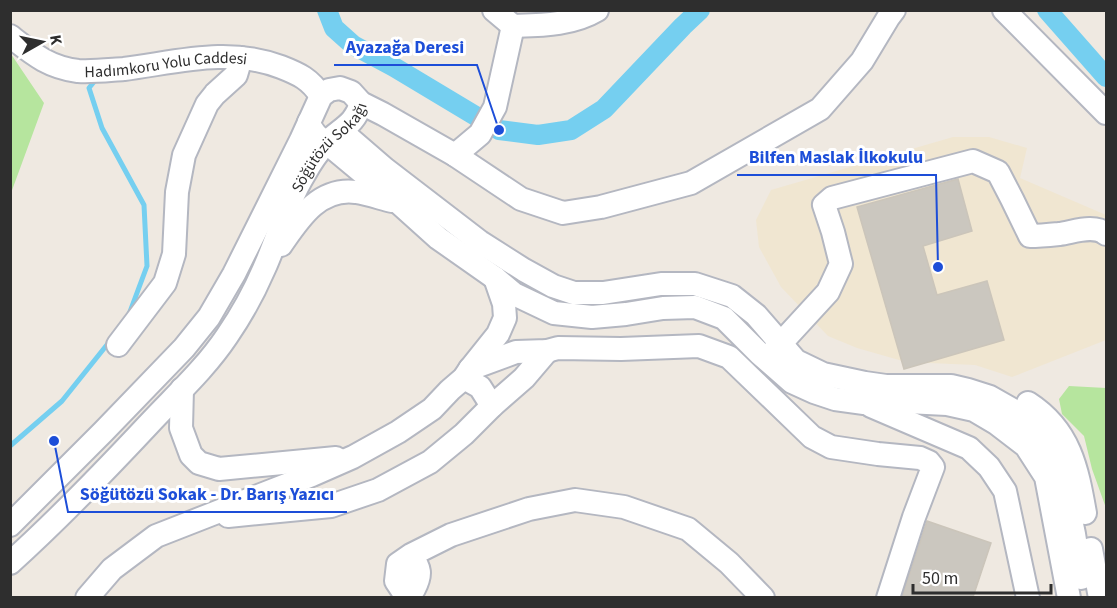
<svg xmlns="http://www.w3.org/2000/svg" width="1117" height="608" viewBox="0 0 1117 608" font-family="'Source Sans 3',sans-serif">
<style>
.education{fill:#f0e6d1}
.green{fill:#b6e59e}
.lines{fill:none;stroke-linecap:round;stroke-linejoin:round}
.stream{stroke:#75cff0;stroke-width:5}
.canal{stroke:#75cff0;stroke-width:20}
.building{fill:#cbc7bf;stroke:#cbc5ba;stroke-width:1.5}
.minor-casing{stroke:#b4b7c1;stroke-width:26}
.minor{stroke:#fff;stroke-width:22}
.labels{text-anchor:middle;stroke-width:6;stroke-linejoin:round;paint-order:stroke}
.street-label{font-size:16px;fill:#2e2e2e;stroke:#fff}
.leader{fill:none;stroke:#1d4ed8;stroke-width:2}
.callout-dot{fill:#1d4ed8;stroke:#fff;stroke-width:2}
.callout-label{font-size:18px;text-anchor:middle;font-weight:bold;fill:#1d4ed8;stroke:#fff;stroke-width:6;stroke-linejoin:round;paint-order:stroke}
</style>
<rect width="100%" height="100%" fill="#efe9e1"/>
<path class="education" d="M953,137H989L1027,148L1020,178L1106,215V340L1012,377L975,365L906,362L857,348L828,336L781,287L759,247L756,220L771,190Z"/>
<path class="green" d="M11,54L44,103L11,193H10Z
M1069,386L1106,388V508L1092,469L1084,436L1062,414L1059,399Z"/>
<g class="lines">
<path class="stream" d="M97,78L89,88L102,128L144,205L147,266L128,317
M10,446L62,401L110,341"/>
<path class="canal" d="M327,10L334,28L353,45L394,67L499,130L538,135L571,130L604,109L683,26L700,10
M1047,10L1106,77"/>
</g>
<path class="building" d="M958,179L972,231L923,246L937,295L987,281L1004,340L904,369L857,207Z
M927,521L991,543L973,597H902Z"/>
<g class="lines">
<defs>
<g id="minor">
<path d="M494,10L513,26"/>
<path d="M1004,10L1106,113"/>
<path d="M513,26C541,25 572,25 597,10"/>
<path id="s1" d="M10,36C33,54 48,67 78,71C92,72 109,70 124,69C178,62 228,47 281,67C299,74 310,79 321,96"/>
<path d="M309,122C311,131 318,138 327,143L398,202L438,238L495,278L514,294L554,313L592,317L626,314L663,308L695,307L724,318L760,354L792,382L814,392L835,399L864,403L907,402L947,404L974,410L996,423L1026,446L1046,477L1069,598"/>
<path d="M341,131L385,169L480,242L524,270L553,286L574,293H603L661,284H695L732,296L756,315L796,361L823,374L865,383L886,386H951L968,390L990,397L1018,413L1037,429L1052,451L1061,472L1074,534L1081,578"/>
<path d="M455,155L480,134L495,107L513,26"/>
<path d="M281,245C299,219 319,187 356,192C368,194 380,198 392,201"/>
<path d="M118,345L165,283L174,254L177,192L184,155L207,104L215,94L236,75L241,58"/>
<path d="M771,354L828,292L841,264L833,232L824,205L832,198L973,161L998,172L1012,199L1030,236C1039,236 1049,235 1059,234C1074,232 1094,224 1106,234"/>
<path d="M470,369L516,352L547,351L558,348L621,349L699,346L729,357L812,437L831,447L878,454L920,458L929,462L933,467L914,517L888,598"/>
<path d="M464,378L480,387L492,406"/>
<path d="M182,389L181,428L191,455L199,463L219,469L336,458"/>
<path d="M1028,403C1070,430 1077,468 1085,513"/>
<path d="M871,406L969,448L989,467L1005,491L1028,598"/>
<path d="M228,516L331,506L378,490L430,462L464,434L492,406L524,378L547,351"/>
<path d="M10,525L103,432L184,348L209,317L234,274L301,140L321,96L329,90L340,88L351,92L361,103L383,114L455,155L521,199L563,213L601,207L691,183L820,109L862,61L888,18L894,10"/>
<path d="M1091,549L1100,598"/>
<path d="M411,555C420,568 422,574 414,589L402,590L396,581L398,564L411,555L451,535L529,509L575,500L624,507L688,529L729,563L763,598"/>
<path id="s2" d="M10,563C59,519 104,472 148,425C175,396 205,369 227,336C240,317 255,290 264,269C279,236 286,204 305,173C311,162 318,152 326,143C341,128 355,125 361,103"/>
<path d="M87,598L112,569L156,536L312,475L353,457L398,432L432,409L450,390L464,378L470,369L498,334L505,318L504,304L495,278"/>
</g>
</defs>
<use href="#minor" class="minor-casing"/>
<use href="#minor" class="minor"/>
</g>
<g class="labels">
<g class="street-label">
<text dy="6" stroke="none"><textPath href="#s1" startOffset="166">Hadımkoru Yolu Caddesi</textPath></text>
<text dy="6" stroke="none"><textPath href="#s2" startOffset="531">Söğütözü Sokağı</textPath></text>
</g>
</g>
<path class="leader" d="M499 130L477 65H334M938 267L936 175H737M54 441L68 512H347"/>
<g class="callout-dot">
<circle cx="499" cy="130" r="6"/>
<circle cx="938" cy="267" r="6"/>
<circle cx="54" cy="441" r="6"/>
</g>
<g class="callout-label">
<text x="405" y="53">Ayazağa Deresi</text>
<text x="836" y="163">Bilfen Maslak İlkokulu</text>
<text x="207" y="500">Söğütözü Sokak - Dr. Barış Yazıcı</text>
</g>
<rect width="1117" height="608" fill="none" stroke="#2e2e2e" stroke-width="24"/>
<g transform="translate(42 42) rotate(81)" stroke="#ffffff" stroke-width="4.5" paint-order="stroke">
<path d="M0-4.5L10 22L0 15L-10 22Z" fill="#2e2e2e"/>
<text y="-9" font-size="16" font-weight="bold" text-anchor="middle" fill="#2e2e2e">K</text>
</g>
<path d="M913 584v9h138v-9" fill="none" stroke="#2e2e2e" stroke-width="3"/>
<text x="922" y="584" font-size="18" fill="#2e2e2e" stroke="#ffffff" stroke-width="4.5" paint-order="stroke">50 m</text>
</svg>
